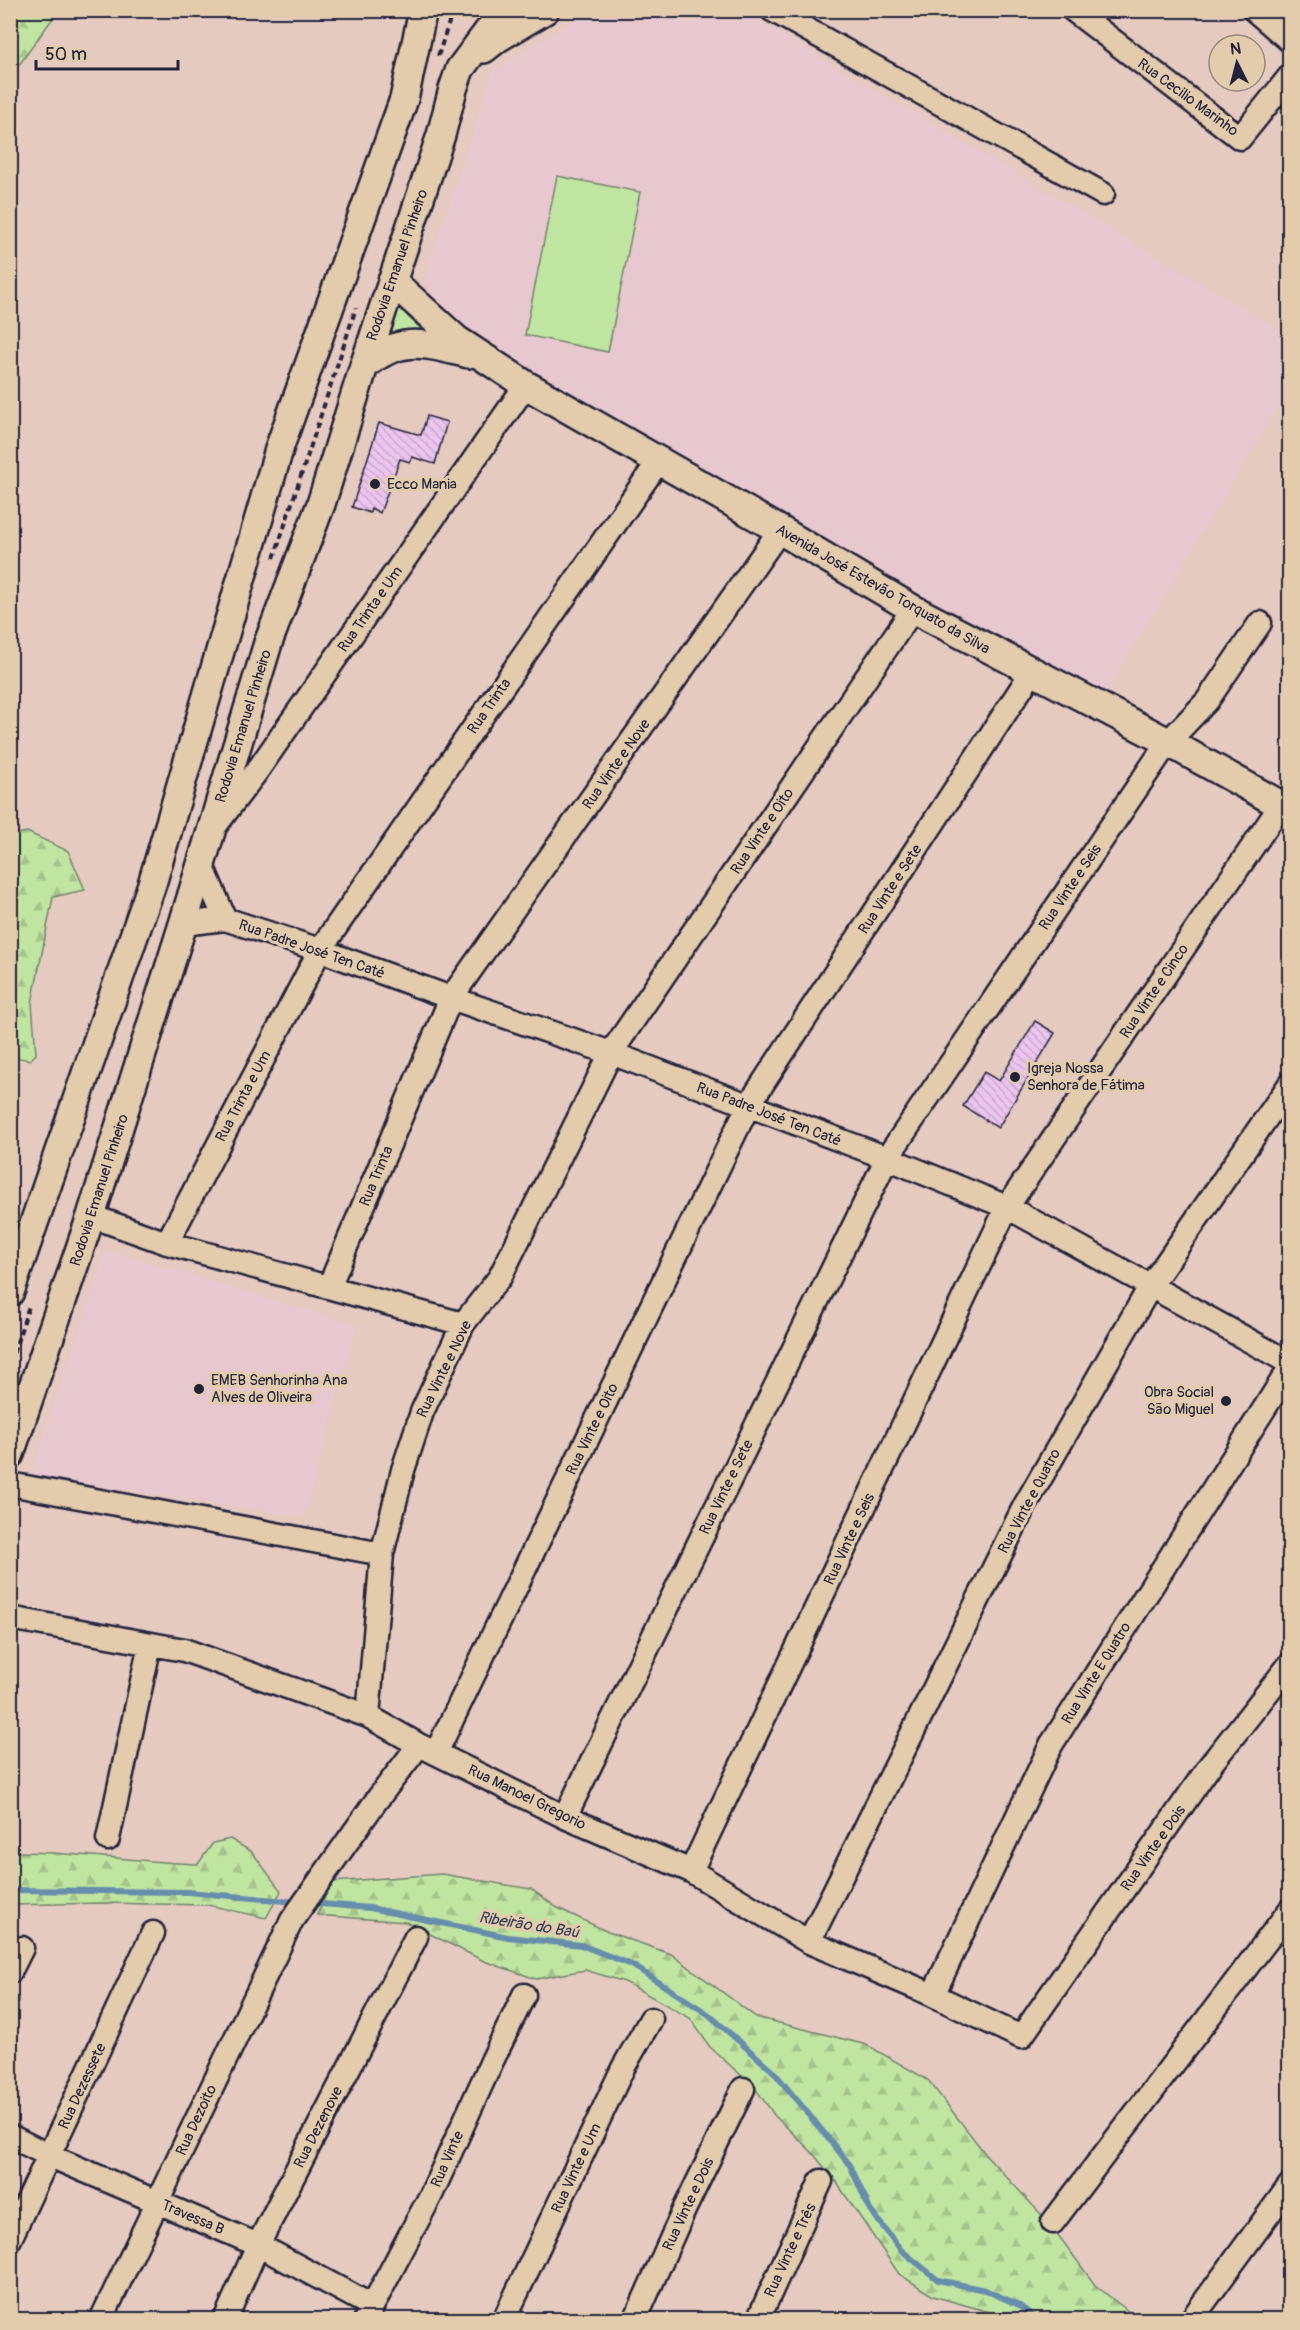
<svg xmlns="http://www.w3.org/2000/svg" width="1300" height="2330" viewBox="0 0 1300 2330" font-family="Pangolin,sans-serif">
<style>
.built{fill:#e7c8ce}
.grass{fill:#c0e5a0;stroke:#71846e;stroke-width:1.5}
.forest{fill:url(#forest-firs);stroke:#71846e;stroke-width:1.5}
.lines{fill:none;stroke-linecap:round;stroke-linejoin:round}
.stream{stroke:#668dab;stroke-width:6}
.building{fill:url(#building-back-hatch);stroke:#22223b;stroke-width:1.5}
.minor-casing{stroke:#22223b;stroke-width:27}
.major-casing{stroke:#22223b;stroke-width:32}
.path{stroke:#22223b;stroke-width:4;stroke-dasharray:6 4.5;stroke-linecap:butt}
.minor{stroke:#e3ccac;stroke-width:22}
.major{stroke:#e3ccac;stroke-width:27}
.poi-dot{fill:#22223b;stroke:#e3ccac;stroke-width:2}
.labels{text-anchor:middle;stroke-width:6;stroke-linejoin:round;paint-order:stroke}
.street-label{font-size:15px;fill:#22223b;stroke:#e3ccac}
.poi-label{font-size:15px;fill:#22223b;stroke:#e3ccac;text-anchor:start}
.water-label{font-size:16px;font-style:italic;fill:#333d57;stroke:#e3ccac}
</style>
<defs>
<pattern id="forest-firs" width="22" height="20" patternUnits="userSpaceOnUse" patternTransform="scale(1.5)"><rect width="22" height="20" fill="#c0e5a0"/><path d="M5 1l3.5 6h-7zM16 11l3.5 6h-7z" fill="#a5c48b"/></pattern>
<pattern id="building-back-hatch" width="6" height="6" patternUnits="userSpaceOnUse" patternTransform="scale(1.5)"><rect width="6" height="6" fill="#ebc5ee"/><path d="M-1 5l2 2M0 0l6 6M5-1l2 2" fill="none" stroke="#c9a9cd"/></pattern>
</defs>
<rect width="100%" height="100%" fill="#e5cac0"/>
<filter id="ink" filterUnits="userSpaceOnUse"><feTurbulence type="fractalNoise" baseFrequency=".0167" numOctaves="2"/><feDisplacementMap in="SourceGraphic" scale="12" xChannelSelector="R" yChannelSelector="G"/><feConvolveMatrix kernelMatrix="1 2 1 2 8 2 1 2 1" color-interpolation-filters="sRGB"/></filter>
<g filter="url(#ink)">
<path class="built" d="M590,11H742L1289,335V389L1102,698L457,331L436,304L426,274L493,70Z
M106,1250L357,1325L304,1517L30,1476Z"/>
<path class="grass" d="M557,176L640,192L608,352L525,335Z
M397,303L408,317L427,334L386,333Z"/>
<path class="forest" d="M11,10L58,11L11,76L10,11Z
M27,832L68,851L85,890L53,897L32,1003L36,1054L30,1060L10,1056L11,835Z
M230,1839L252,1852L281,1891L266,1918L208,1905L101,1903L11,1905V1852C73,1851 135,1862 198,1864L213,1843Z
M442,1874L531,1889L556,1907L608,1932L671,1954L756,2017L867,2045L928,2080L987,2156L1050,2224L1095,2285L1138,2319H1004L993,2313L933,2296L899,2274L837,2183L811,2151L775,2116L755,2088L710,2047L690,2018L625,1982L585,1970L536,1979L484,1961L406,1922L317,1915L332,1882Z"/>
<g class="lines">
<path class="stream" d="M10,1890L188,1892L297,1902
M310,1903L370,1908L508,1937L581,1945L632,1965L708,2014L773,2071L850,2165L870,2210L901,2250L938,2280L985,2290L1017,2304L1038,2320"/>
</g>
<path class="building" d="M427,416L447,422L435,464L412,457L410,462L400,459L380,513L371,508L370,513L352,507L379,423L421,435Z
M1035,1021L1055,1033L998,1128L963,1106L984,1072L999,1081Z"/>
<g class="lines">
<defs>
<path id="minor" d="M772,10L1103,194
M1073,10L1240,138L1290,76
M1254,10L1290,41
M216,825L257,771L526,385
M201,863L225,919
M183,924L225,919L320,950L451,998L611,1053L887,1158L1007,1207L1290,1363
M91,1216L167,1243L463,1324
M167,1243L320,950L658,462
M329,1287L451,998L780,530
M10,1484L382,1554
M10,1618L184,1650L368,1716L419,1745L565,1817L691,1871L809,1942L933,1995L1021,2037L1211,1764L1290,1664
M368,1716L382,1554L403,1470L422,1412L463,1324L500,1277L611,1053L913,609
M436,1753L748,1106L1032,672
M565,1817L887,1158L1168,742L1207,701L1260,623
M108,1839L150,1644
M691,1871L1007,1207L1281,805
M809,1942L1024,1507L1151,1285L1290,1084
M10,1972L22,1948
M933,1995L1051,1745L1290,1368
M10,2136L50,2156L258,2245L372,2306
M1053,2222L1290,1910
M10,2239L153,1933
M366,2318L431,2195L492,2061L524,1995
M101,2320L292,1920L376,1801L419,1745
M225,2320L258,2245L416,1937
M504,2320L623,2068L651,2019
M635,2320L685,2208L743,2089
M758,2320L821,2181
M1191,2320L1290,2185"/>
<path id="major" d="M484,49L498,38L545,10
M392,281L457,340L526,385L780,530L913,609L1168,742L1290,810
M364,366C401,334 426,344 469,354
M10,1292L152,884L280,446L404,99L423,10
M10,1454L91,1216L183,924L268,643L321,504L364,366L441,135L453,89L460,69L504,10"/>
</defs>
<use href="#minor" class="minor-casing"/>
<use href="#major" class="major-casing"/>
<path class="path" d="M438,56L453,10
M274,558L356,308
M10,1363L29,1306"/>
<use href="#minor" class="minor"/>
<use href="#major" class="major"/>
</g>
</g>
<g class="poi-dot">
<circle cx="375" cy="484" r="6"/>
<circle cx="1015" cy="1077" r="6"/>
<circle cx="199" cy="1389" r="6"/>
<circle cx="1226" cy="1401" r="6"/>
</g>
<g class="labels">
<g class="street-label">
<text transform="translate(1188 97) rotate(36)" y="5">Rua Cecilio Marinho</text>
<text transform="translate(397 265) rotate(-71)" y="5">Rodovia Emanuel Pinheiro</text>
<text transform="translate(883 589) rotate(30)" y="5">Avenida José Estevão Torquato da Silva</text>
<text transform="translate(370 609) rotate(-55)" y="5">Rua Trinta e Um</text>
<text transform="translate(489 706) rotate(-55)" y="5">Rua Trinta</text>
<text transform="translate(243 726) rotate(-73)" y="5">Rodovia Emanuel Pinheiro</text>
<text transform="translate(616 764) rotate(-55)" y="5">Rua Vinte e Nove</text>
<text transform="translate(762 831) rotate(-56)" y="5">Rua Vinte e Oito</text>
<text transform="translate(1070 887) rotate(-56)" y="5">Rua Vinte e Seis</text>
<text transform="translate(890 889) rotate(-57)" y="5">Rua Vinte e Sete</text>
<text transform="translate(312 949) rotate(19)" y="5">Rua Padre José Ten Caté</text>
<text transform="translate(1154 991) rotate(-56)" y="5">Rua Vinte e Cinco</text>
<text transform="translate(243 1096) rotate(-62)" y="5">Rua Trinta e Um</text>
<text transform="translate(769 1114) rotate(21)" y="5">Rua Padre José Ten Caté</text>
<text transform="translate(376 1176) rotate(-67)" y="5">Rua Trinta</text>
<text transform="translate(99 1190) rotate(-72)" y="5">Rodovia Emanuel Pinheiro</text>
<text transform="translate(444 1369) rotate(-64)" y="5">Rua Vinte e Nove</text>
<text transform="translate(592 1429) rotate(-64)" y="5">Rua Vinte e Oito</text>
<text transform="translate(726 1487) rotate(-64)" y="5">Rua Vinte e Sete</text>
<text transform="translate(1029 1501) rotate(-62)" y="5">Rua Vinte e Quatro</text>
<text transform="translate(849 1539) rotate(-65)" y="5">Rua Vinte e Seis</text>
<text transform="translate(1096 1673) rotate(-58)" y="5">Rua Vinte E Quatro</text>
<text transform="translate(527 1797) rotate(26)" y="5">Rua Manoel Gregorio</text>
<text transform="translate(1153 1848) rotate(-55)" y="5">Rua Vinte e Dois</text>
<text transform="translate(82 2086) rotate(-65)" y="5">Rua Dezessete</text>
<text transform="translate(196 2120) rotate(-65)" y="5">Rua Dezoito</text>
<text transform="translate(318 2127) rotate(-63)" y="5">Rua Dezenove</text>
<text transform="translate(447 2159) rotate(-66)" y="5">Rua Vinte</text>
<text transform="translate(576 2168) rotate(-65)" y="5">Rua Vinte e Um</text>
<text transform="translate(688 2204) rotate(-65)" y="5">Rua Vinte e Dois</text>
<text transform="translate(193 2217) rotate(23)" y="5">Travessa B</text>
<text transform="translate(790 2250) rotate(-65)" y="5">Rua Vinte e Três</text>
</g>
<g class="poi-label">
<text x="387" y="489">Ecco Mania</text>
<text x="1027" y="1073">Igreja Nossa<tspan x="1027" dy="17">Senhora de Fátima</tspan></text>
<text x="211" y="1385">EMEB Senhorinha Ana<tspan x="211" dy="17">Alves de Oliveira</tspan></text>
<text x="1214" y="1397" text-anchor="end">Obra Social<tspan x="1214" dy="17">São Miguel</tspan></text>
</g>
<g class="water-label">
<text transform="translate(529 1924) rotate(9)" y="6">Ribeirão do Baú</text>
</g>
</g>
<rect width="1300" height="2330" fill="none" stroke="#e3ccac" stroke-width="36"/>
<rect x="18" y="18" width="1264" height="2294" fill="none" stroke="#22223b" stroke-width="2" filter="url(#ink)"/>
<g transform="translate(1237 63) rotate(354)"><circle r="28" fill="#e3ccac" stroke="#96887f" stroke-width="1.5"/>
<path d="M0-4.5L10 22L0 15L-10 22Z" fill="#22223b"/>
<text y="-9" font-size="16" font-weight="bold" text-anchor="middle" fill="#22223b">N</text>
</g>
<path d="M36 60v9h142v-9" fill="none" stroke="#22223b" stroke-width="3"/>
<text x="45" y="60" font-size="18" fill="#22223b" stroke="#e3ccac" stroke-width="4.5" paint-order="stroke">50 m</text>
</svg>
